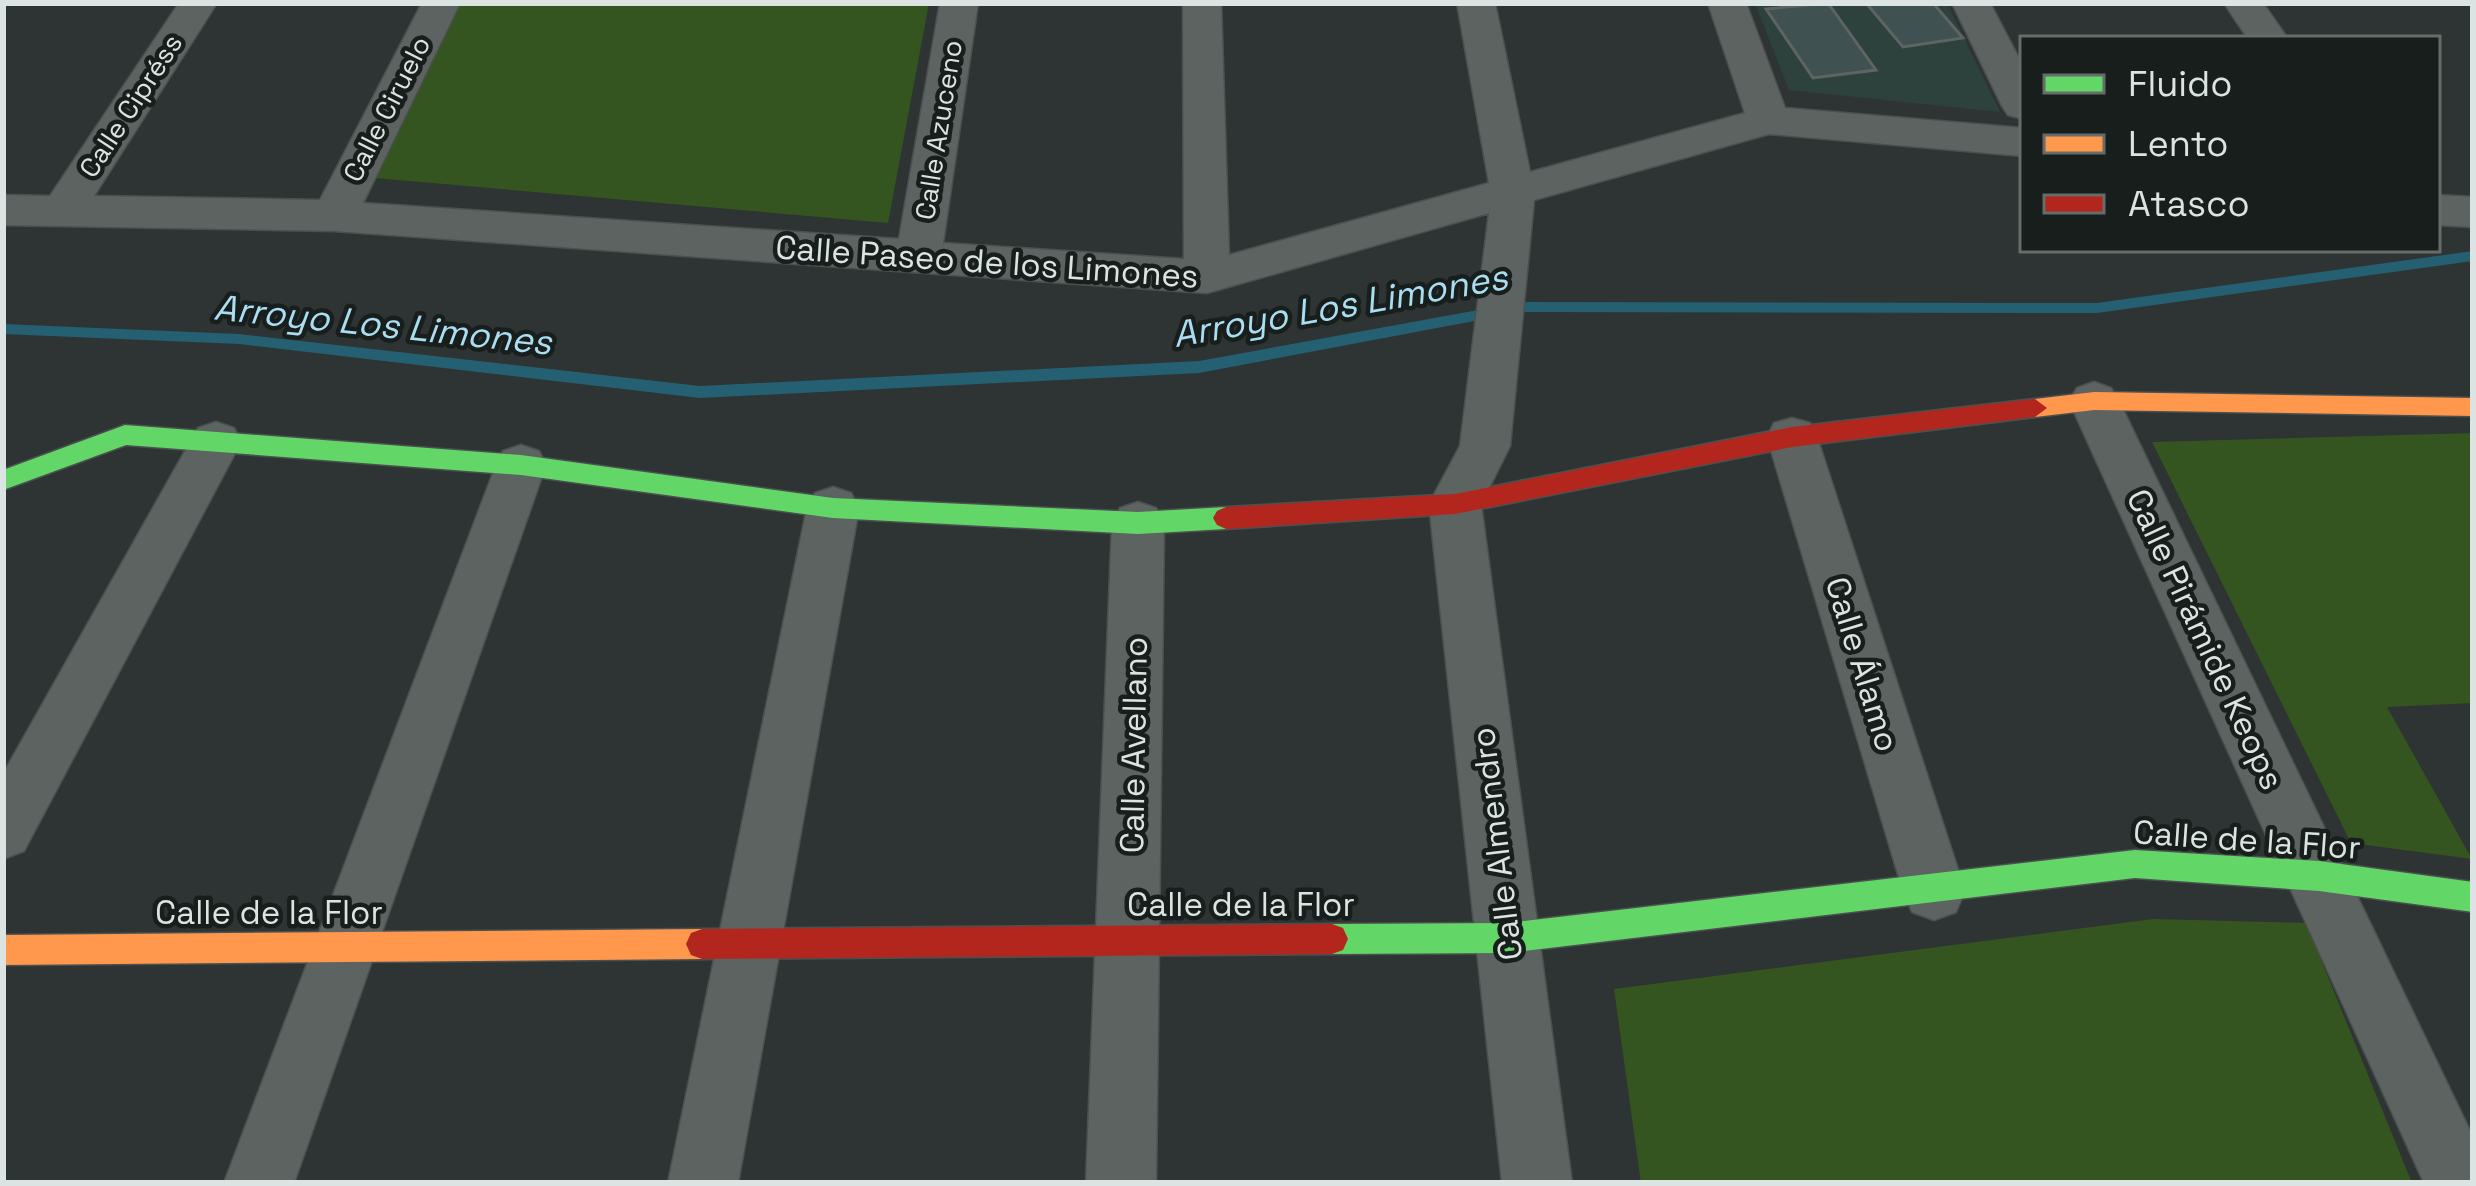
<svg xmlns="http://www.w3.org/2000/svg" width="2476" height="1186" viewBox="0 0 2476 1186" font-family="'Space Grotesk',sans-serif">
<style>
.built{fill:#2d423d}
.green{fill:#345520}
.lines{fill:none;stroke-linecap:round;stroke-linejoin:round}
.stream{fill:#255f72;fill-rule:evenodd}
.building{fill:#405151;stroke:#5e6464;stroke-width:3}
.street-casing{stroke:#4a504f;stroke-width:3}
.fast-casing{stroke:#4a504f;stroke-width:3}
.slow-casing{stroke:#4a504f;stroke-width:3}
.jam-casing{stroke:#4a504f;stroke-width:3}
.street{fill:#5d6361;fill-rule:evenodd}
.fast{fill:#63d668;fill-rule:evenodd}
.slow{fill:#ff974d;fill-rule:evenodd}
.jam{fill:#b3261e;fill-rule:evenodd}
.labels{text-anchor:middle;stroke-width:9;stroke-linejoin:round;paint-order:stroke}
.far-street-label{font-size:27px;fill:#dbe4e2;stroke:#171e1c}
.street-label{font-size:33px;fill:#dbe4e2;stroke:#171e1c}
.water-label{font-size:36px;font-style:italic;fill:#aaddf1;stroke:#171e1c}
</style>
<rect width="100%" height="100%" fill="#2e3433"/>
<path class="built" d="M1755,3H1947L2000,112L1789,90Z"/>
<path class="green" d="M461,3H929L888,223L375,178Z
M2473,433V703L2387,707L2472,859L2351,843L2152,442Z
M2153,919L2306,923L2412,1183H1641L1614,989Z"/>
<g class="lines">
<path class="stream" d="M2473,251V261L2097,313L1522,312L1199,373L700,398L239,344L3,334V324L239,334L700,386L1199,361L1522,302L2097,303Z"/>
</g>
<path class="building" d="M1828,3L1876,70L1813,78L1766,9Z
M1866,3H1933L1963,38L1903,47Z"/>
<g class="lines">
<defs>
<path id="street" d="M179,3H217L94,196L320,200L422,3H460L363,203L899,239L940,3H978L943,243L1184,259L1183,3H1221L1229,255L1489,183L1457,3H1495L1530,172L1745,113L1708,3H1746L1785,108L2023,128V156L1769,134L1534,200L1510,446L1481,504L1572,1183H1502L1429,504L1460,446L1489,213L1207,293L334,231L3,225V195L50,196Z
M1952,3H1990L2023,66V119L2008,115L2002,106Z
M2224,3H2263L2288,39H2248Z
M2437,195L2473,197V227L2437,225Z
M2094,382L2111,388L2119,401L2473,1137V1183H2424L2069,401L2077,388Z
M1792,418L1810,423L1817,437L1965,891L1956,912L1934,920L1912,912L1903,891L1767,437L1774,423Z
M216,422L234,428L241,442L24,851L3,859V774L198,428Z
M521,445L539,451L546,465L294,1183H224L496,465L503,451Z
M833,487L851,493L859,508L738,1183H668L807,508L815,493Z
M1138,502L1156,508L1164,523L1156,1183H1086L1112,523L1120,508Z"/>
<path id="fast" d="M125,425L521,455L833,498L1138,512L1226,507L1235,511L1239,518L1235,525L1226,529L1138,534L833,518L521,475L126,445L3,490V470Z
M2135,850L2319,861L2473,882V912L2319,891L2135,878L1507,953L1332,954L1321,950L1316,939L1321,928L1332,924L1507,923Z"/>
<path id="slow" d="M2094,392L2473,398V416L2094,410L2035,417L2023,408L2035,399Z
M702,929L713,933L718,944L713,955L702,959L3,965V935Z"/>
<path id="jam" d="M2035,399L2047,408L2035,417L1792,447L1455,514L1226,529L1217,525L1213,518L1217,511L1226,507L1455,494L1792,427Z
M1332,924L1343,928L1348,939L1343,950L1332,954L702,959L691,955L686,944L691,933L702,929Z"/>
</defs>
<use href="#street" class="street-casing"/>
<use href="#fast" class="fast-casing"/>
<use href="#slow" class="slow-casing"/>
<use href="#jam" class="jam-casing"/>
<use href="#street" class="street"/>
<use href="#fast" class="fast"/>
<use href="#slow" class="slow"/>
<use href="#jam" class="jam"/>
</g>
<g class="labels">
<g class="far-street-label">
<text transform="translate(131 106) rotate(-57)" y="9">Calle Cipréss</text>
<text transform="translate(387 109) rotate(-63)" y="9">Calle Ciruelo</text>
<text transform="translate(939 130) rotate(-81)" y="9">Calle Azuceno</text>
</g>
<g class="street-label">
<text transform="translate(987 261) rotate(4)" y="12">Calle Paseo de los Limones</text>
<text transform="translate(2206 639) rotate(65)" y="12">Calle Pirámide Keops</text>
<text transform="translate(1863 664) rotate(73)" y="12">Calle Álamo</text>
<text transform="translate(1133 745) rotate(-89)" y="12">Calle Avellano</text>
<text transform="translate(2247 839) rotate(4)" y="12">Calle de la Flor</text>
<text transform="translate(1496 844) rotate(-97)" y="12">Calle Almendro</text>
<text x="1241" y="916">Calle de la Flor</text>
<text x="269" y="924">Calle de la Flor</text>
</g>
<g class="water-label">
<text transform="translate(1340 305) rotate(-10)" y="13">Arroyo Los Limones</text>
<text transform="translate(383 324) rotate(6)" y="13">Arroyo Los Limones</text>
</g>
</g>
<rect width="2476" height="1186" fill="none" stroke="#dbe4e2" stroke-width="12"/>
<rect x="2020" y="36" width="420" height="216" fill="#171e1c" stroke="#656d6b" stroke-width="3"/>
<rect x="2044" y="75" width="60" height="18" fill="#63d668" stroke="#656d6b" stroke-width="3"/>
<text x="2128" y="96" font-size="36" fill="#dbe4e2">Fluido</text>
<rect x="2044" y="135" width="60" height="18" fill="#ff974d" stroke="#656d6b" stroke-width="3"/>
<text x="2128" y="156" font-size="36" fill="#dbe4e2">Lento</text>
<rect x="2044" y="195" width="60" height="18" fill="#b3261e" stroke="#656d6b" stroke-width="3"/>
<text x="2128" y="216" font-size="36" fill="#dbe4e2">Atasco</text>
</svg>
